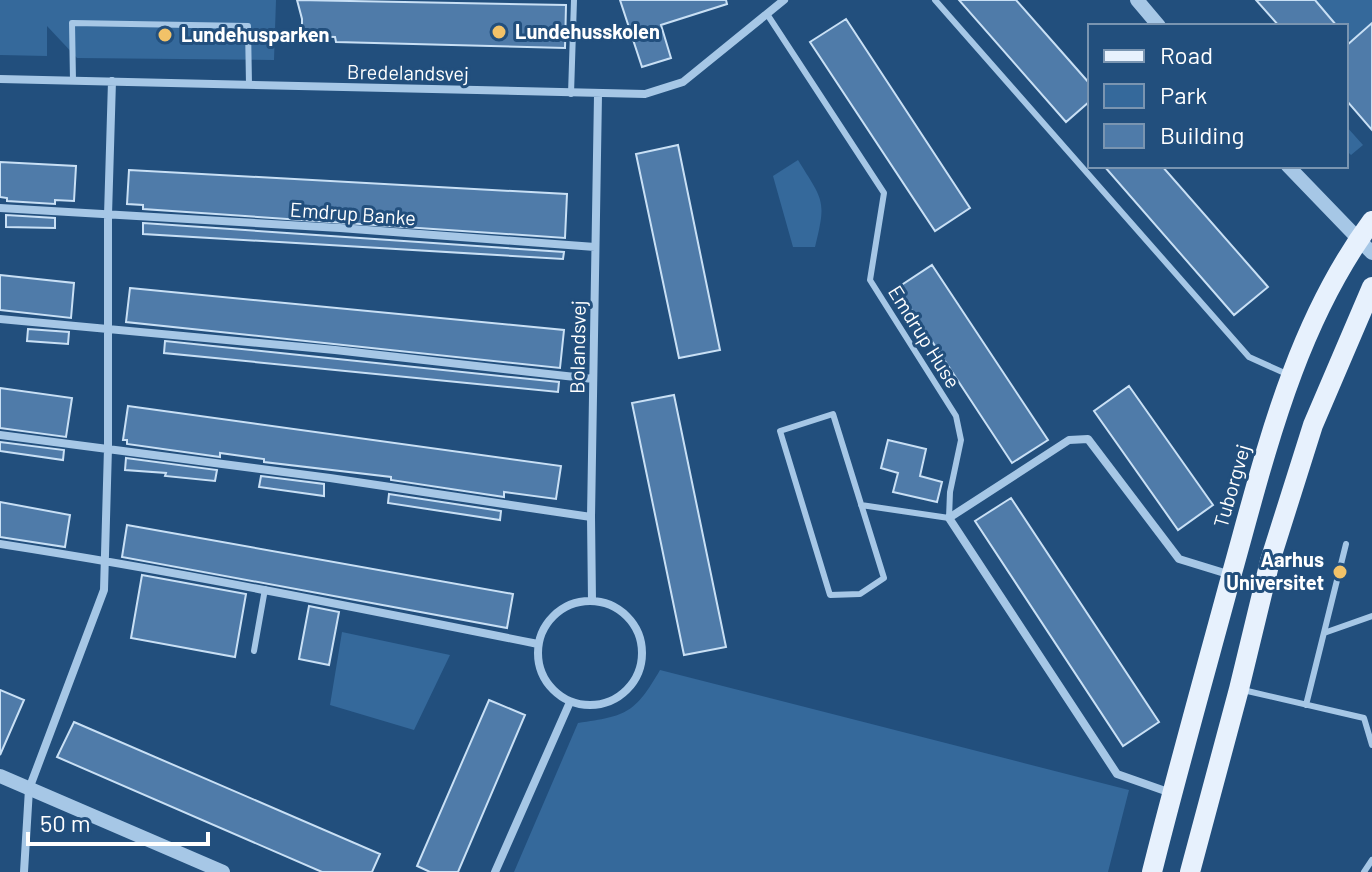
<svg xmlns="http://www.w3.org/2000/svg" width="1372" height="872" viewBox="0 0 1372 872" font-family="Barlow,sans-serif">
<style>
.green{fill:#35699b}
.building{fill:#4f7ba9;stroke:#c9e0f5;stroke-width:2}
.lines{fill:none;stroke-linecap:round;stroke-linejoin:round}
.service{stroke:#a6c7e6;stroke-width:6}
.minor{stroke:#a6c7e6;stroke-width:8}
.tertiary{stroke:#a6c7e6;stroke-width:14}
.primary{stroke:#e7f1fd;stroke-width:20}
.poi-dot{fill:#f2c268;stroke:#224f7d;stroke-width:3}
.labels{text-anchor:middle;stroke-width:6;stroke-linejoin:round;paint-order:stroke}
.poi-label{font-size:20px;font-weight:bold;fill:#fff;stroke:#224f7d;text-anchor:start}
.street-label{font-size:20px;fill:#fff;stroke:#224f7d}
</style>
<rect width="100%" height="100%" fill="#224f7d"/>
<path class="green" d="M0,0H276L274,60L77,58L47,26V56L0,55Z
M1315,0H1372V22L1351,41L1346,36V26H1337Z
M1346,126L1363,145L1351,155L1346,150Z
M798,160C823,201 827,199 815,247H793L773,176Z
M342,632L450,655L414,730L330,705Z
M660,670L1129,790L1108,872H514L578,723C627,716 635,713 660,670Z"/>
<path class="building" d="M297,0L566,5L565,48L336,42L335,37L302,36V19Z
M620,0H726L727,4L661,25L671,58L642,67Z
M959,0H1016L1090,84V101L1066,122Z
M1256,0H1315L1337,26H1279Z
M846,19L970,208L935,231L810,42Z
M1372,23V130L1346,100V46Z
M678,145L720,350L679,358L636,154Z
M0,162L76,166L74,201L55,200V204L7,201V198L0,197Z
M1104,166H1162L1268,287L1234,315Z
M129,170L567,194L565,238L143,209V205L127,204Z
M6,215L55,218V228L6,227Z
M143,223L564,252L563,259L143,234Z
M932,265L1048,440L1012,463L897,288Z
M0,275L74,283L71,318L0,310Z
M130,288L564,330L560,368L126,322Z
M28,329L69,332L68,344L27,341Z
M165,341L559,382L558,392L164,353Z
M1129,386L1213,505L1178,530L1094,411Z
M0,388L72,398L66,437L0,428Z
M674,395L726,647L684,655L632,403Z
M128,406L561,466L556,499L504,492V497L391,480V477L264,462V459L220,453V457L127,444V440H123Z
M888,440L926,449L920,476L942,482L937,502L893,492L898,473L881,468Z
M0,442L64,450L63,460L0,451Z
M126,458L217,470L215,481L165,476L166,473L125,470Z
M261,476L324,484V496L259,487Z
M389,494L501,511L500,520L388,503Z
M1011,498L1159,722L1123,746L975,521Z
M0,502L70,515L65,547L0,537Z
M127,525L513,594L507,628L122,557Z
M142,575L246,594L235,657L131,638Z
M309,606L339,612L329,665L299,659Z
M0,690L24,700L0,755Z
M489,700L525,715L458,872H430L417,866Z
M74,722L380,854L372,872H322L57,757Z"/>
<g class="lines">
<path class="service" d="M935,0L1249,357L1289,375
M767,14L884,193L870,280L956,416L961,440L950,492L949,518L861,505
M73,81L72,23L248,26L249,85
M571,94L574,0
M833,414L884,578L860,594L830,595L780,431Z
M1324,633L1372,616
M254,651L265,589
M1243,690L1364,718L1372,745
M1306,705L1346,544
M1364,872L1372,860"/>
<path class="minor" d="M0,79L645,94L683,82L784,0
M0,208L340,228L595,247
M0,319L335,350L593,379
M0,435L330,478L591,517
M0,544C180,572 359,608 538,644
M538 653a52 52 0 1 1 104 0a52 52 0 1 1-104 0Z
M592,601L591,517L598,95
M1171,793L1117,774L949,518L1069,440L1088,439L1179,559L1231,575
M24,872L29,789L104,590L108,448V215L112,81
M495,872L570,702"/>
<path class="tertiary" d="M1137,0L1159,26
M1288,166L1372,253
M0,776L223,872"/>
<path class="primary" d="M1152,872C1177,772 1205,673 1232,573C1266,451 1295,325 1372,221
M1190,872L1239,689L1270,561L1313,425L1372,287"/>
</g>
<g class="poi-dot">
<circle cx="499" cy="32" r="8"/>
<circle cx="165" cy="35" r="8"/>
<circle cx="1340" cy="572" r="8"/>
</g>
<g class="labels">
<g class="poi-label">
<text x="515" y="39">Lundehusskolen</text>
<text x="181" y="42">Lundehusparken</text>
<text x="1324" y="567" text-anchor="end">Aarhus<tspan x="1324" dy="23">Universitet</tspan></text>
</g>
<g class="street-label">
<text transform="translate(408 73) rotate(1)" y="7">Bredelandsvej</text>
<text transform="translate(353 214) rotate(4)" y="7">Emdrup Banke</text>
<text transform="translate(924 337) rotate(58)" y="7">Emdrup Huse</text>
<text transform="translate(578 347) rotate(-89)" y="7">Bolandsvej</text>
<text transform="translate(1232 486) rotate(-74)" y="7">Tuborgvej</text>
</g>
</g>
<rect x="1088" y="24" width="260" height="144" fill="#224f7d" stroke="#7a95b1" stroke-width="2"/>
<rect x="1104" y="50" width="40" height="12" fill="#e7f1fd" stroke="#7a95b1" stroke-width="2"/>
<text x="1160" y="64" font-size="24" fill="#ffffff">Road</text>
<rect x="1104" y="84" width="40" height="24" fill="#35699b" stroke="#7a95b1" stroke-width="2"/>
<text x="1160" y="104" font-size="24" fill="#ffffff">Park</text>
<rect x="1104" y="124" width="40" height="24" fill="#4f7ba9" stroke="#7a95b1" stroke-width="2"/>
<text x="1160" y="144" font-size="24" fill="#ffffff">Building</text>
<path d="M28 832v12h180v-12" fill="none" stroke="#ffffff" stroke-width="4"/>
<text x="40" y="832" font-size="24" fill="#ffffff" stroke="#224f7d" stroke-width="6" paint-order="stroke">50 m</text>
</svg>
